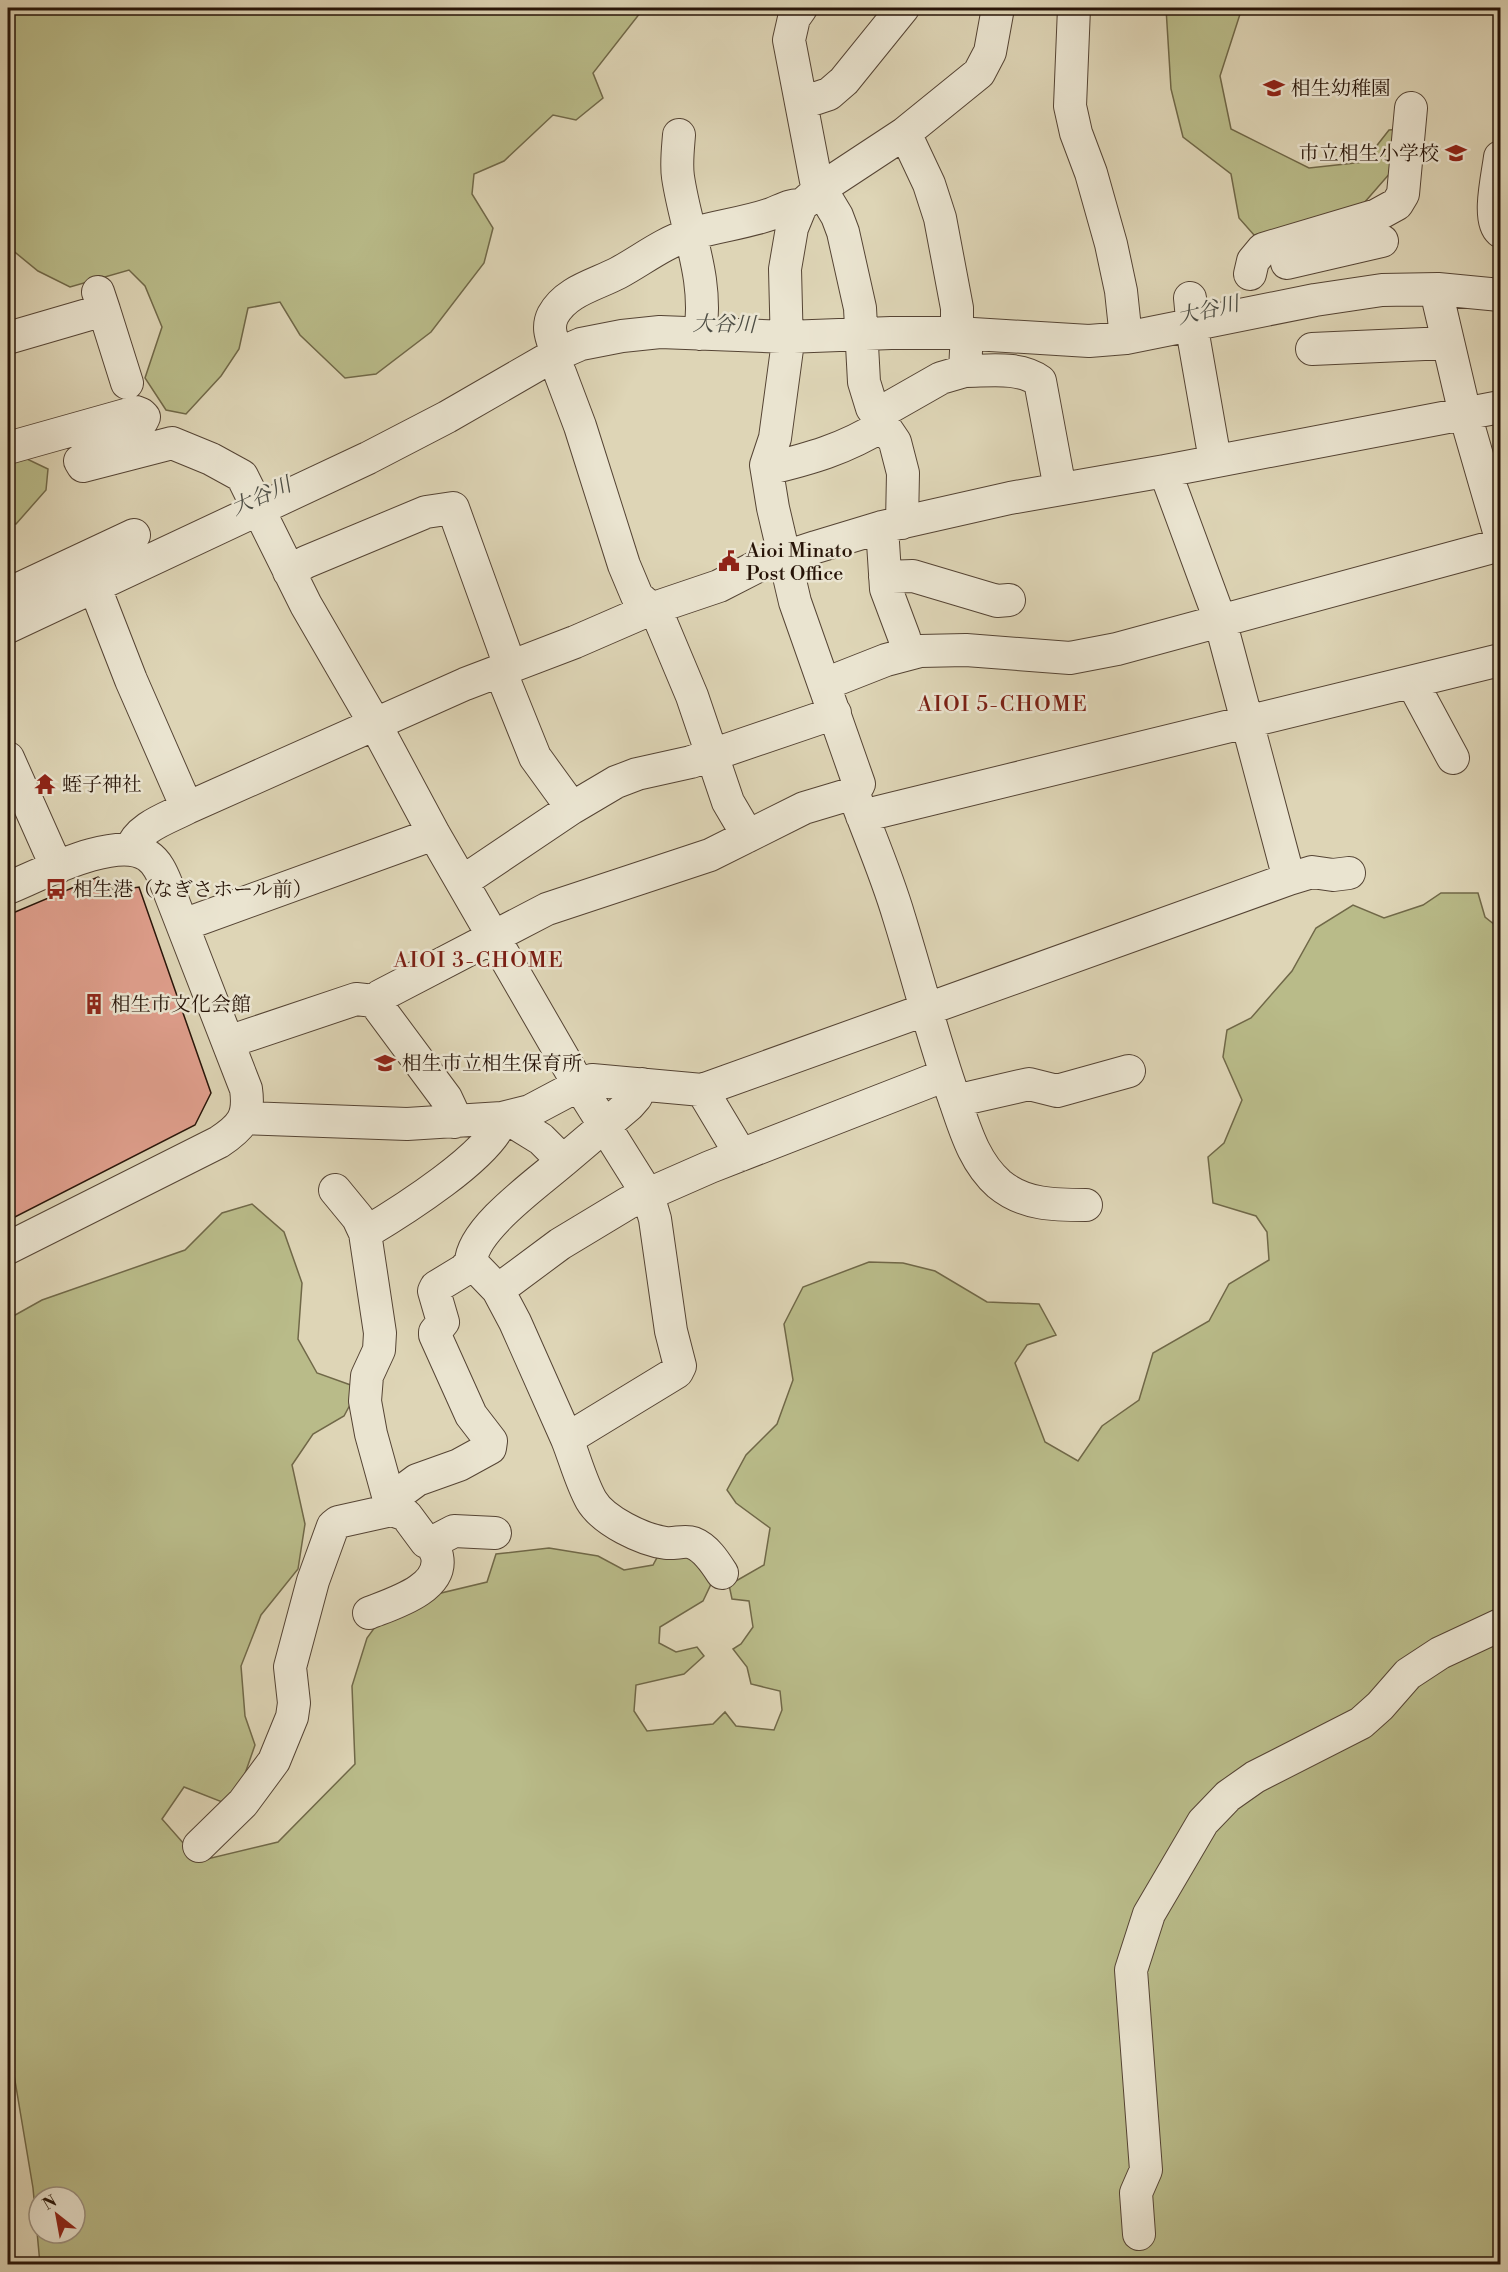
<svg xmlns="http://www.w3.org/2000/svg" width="1508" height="2272" viewBox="0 0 1508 2272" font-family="'Libre Bodoni','Noto Serif JP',serif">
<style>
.green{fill:#b9bb89;stroke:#706848;stroke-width:1.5;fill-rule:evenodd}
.building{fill:#e09f8d;stroke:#271408;stroke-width:1.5}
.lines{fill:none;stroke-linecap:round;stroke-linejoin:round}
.minor-casing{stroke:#554434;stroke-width:34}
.minor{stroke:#eae4d0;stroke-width:32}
.labels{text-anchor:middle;stroke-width:5;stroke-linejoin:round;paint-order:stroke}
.poi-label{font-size:20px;fill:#271408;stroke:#eae4d0;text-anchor:start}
.water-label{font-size:21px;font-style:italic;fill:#4d4d44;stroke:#eae4d0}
.neighbourhood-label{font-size:21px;letter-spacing:1.5px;fill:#7a1f14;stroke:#eae4d0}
</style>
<rect width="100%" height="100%" fill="#ded5b6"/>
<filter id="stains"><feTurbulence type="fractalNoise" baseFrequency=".00333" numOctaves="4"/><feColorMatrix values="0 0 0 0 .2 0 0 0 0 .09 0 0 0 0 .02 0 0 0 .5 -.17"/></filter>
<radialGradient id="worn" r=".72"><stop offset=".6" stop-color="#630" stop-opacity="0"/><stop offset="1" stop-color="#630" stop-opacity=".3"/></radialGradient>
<path class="green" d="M8,8H644L593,73L603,98L576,120L553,115L504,161L474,174L472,194L493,228L484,263L431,332L376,374L345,378L300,335L280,302L248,308L239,349L221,376L186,414L166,410L145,378L162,327L145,286L129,270L70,287L38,271L11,249L8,250Z
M1166,8H1242L1220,76L1231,129L1309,168L1364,162L1389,130L1402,129L1398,164L1357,211L1254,235L1239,218L1231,174L1183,137L1171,89Z
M8,456L25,458L48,469L46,490L16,524H8Z
M1441,893H1478L1485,917L1500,929V2264H40L33,2188L8,2039V1319L42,1300L185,1250L222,1213L252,1204L284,1232L302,1283L298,1339L317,1373L359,1388L344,1416L313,1434L292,1465L305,1524L298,1569L261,1615L241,1666L245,1716L255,1745L240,1788L222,1802L184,1787L162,1819L199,1861L278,1842L355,1764L352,1686L367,1638L391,1605L487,1582L496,1554L549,1548L598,1556L624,1570L653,1565L659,1554L682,1551L698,1564L712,1582L703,1601L660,1627L659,1643L676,1652L697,1647L704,1656L684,1674L636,1685L634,1711L647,1731L713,1724L725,1712L736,1726L774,1730L782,1710L780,1691L751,1684L747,1667L733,1649L741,1644L753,1627L749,1601L732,1599L729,1585L764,1565L770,1528L736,1503L727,1490L746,1455L777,1424L793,1380L784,1324L803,1287L869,1262L903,1263L935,1271L987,1302L1039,1304L1056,1335L1027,1345L1015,1363L1045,1442L1078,1461L1102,1426L1139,1400L1153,1353L1209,1321L1229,1284L1269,1260L1267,1232L1256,1216L1213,1203L1208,1157L1224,1143L1242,1100L1223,1057L1227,1030L1251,1018L1292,971L1316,928L1353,905L1384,918L1423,905ZM39,2197H75V2233H39Z"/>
<path class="building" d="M98,877L114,891L139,887L211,1093L195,1125L13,1218L8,1206V915Z"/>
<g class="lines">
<defs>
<path id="minor" d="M801,8L794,18L789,40L816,181L837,216L843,232L860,308L864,382L872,408L895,442L903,473L902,523
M1074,8L1070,106L1076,133L1091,173L1111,244L1121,291L1126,338
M802,103L829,94L844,81L903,8
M905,133L929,184L940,218L957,308V333
M679,135C678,148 676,164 678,177C686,231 709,278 700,334
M1500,157C1498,174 1487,220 1500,231
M1287,263L1382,241
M1250,274L1253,261L1263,249L1377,215L1397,204L1403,194L1411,108
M1438,289V299L1465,414L1500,535
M1190,298L1194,340L1215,460
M104,310L127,383
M8,338L104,310L98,292
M1312,349L1447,343
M557,354C553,340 546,329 553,315C566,291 595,285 618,273C642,260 663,243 691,234C717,226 745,223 771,214C780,211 792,203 801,206
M551,357L560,373L580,426L624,565L637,596L658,615L692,696L728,802L748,836
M965,371C989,371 1019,366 1040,381L1060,489
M876,415L941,378L965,371L966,351
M8,448L136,412L141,414L144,417L142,421L80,461L83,466L172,443L211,459L242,476L306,605L375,724L434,834L579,1085L648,1195L655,1219L671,1331L680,1366L677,1372L567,1439C575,1459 581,1482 591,1500C603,1521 643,1540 666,1543C675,1544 685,1540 693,1543C706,1548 715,1562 722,1573
M767,469C809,459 845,449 883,425
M882,527L886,589L904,637L908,654
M289,572L306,562L426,512L453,508L510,666
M885,577L913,576L997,601L1009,600
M94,585L131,680L187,808
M8,594L134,535
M8,627L368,458L447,417L551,357L581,344L622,336L660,332L787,337L891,333H957L1089,341L1126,338L1315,300L1382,290L1438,289L1500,295
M500,670L535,757L572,808
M1412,682L1453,758
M825,684L886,660L920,651L966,650L1070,658L1117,649L1500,545
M8,758L57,868
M855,797C870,837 887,876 899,917C917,975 932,1034 952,1092C964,1125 972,1160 999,1184C1024,1205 1055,1205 1086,1205
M862,816L1500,660
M131,849C138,827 168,818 187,808L465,684L575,642L651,609L719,586L758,566L816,547L882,527L1010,498L1165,471L1500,407
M1289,879L1312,872L1333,875L1349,873
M462,882L572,808L616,782L637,774L691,762L835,713
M8,888C40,875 117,834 148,856C157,862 162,873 166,883L246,1089C250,1117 242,1127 219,1142L8,1248
M183,925L434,834
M374,1001L446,1098L453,1113L454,1122
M228,1042L356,999L374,1001L380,996L547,909L710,855L804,808L854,793L859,784L795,602L773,508L766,465L775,438L787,349L785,269L792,228L801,206L820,189L905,133L979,73L990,52L998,8
M702,1090L741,1155
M955,1101L1029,1084L1057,1091L1129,1071
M514,1117L515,1123L541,1139L563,1161L629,1105L636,1097L642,1084
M244,1118L407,1124L502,1118L530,1111L579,1085L592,1080L702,1090L1289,879L1220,620L1165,471
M563,1161C539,1182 472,1229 471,1262L498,1290L515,1322L567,1439
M335,1190L358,1218L365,1233L380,1333L379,1350L367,1376L365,1401L371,1434L392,1510L406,1515L426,1542L431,1543L454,1531L495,1533
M365,1233C397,1214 495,1153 502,1118
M498,1290L560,1244L628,1203L710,1167L946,1075
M390,1500L417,1480L459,1465L490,1448L491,1441L471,1415L435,1335V1332L443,1322L434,1291L436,1287L464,1270L471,1262
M369,1613C391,1604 444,1589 437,1556C436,1552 433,1547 431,1543
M199,1846L243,1803L274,1761L292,1717L294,1703L290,1667L313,1581L333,1526L338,1522L392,1510
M1139,2234L1136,2193L1146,2170L1131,1970L1149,1914L1203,1822L1228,1796L1255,1777L1361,1723L1380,1706L1408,1674L1440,1653L1500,1625"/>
</defs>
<use href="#minor" class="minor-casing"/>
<use href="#minor" class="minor"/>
</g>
<defs>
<symbol id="school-bare" viewBox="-9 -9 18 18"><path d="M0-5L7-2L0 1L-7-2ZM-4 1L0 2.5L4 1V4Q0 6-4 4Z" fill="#8f2418" stroke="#eae4d0" stroke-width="2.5" paint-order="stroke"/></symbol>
<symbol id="civic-bare" viewBox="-9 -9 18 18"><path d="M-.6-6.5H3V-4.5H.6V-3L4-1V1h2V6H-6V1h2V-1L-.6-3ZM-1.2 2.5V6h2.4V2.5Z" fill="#8f2418" stroke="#eae4d0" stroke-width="2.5" paint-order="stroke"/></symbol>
<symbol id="temple-bare" viewBox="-9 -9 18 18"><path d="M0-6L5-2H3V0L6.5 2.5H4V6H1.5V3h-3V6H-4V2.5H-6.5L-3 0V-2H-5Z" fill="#8f2418" stroke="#eae4d0" stroke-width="2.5" paint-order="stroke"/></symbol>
<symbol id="bus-bare" viewBox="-9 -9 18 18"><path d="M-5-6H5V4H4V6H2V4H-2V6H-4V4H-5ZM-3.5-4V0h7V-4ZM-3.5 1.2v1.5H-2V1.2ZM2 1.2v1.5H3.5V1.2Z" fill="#8f2418" stroke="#eae4d0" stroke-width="2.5" paint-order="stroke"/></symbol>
<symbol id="building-bare" viewBox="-9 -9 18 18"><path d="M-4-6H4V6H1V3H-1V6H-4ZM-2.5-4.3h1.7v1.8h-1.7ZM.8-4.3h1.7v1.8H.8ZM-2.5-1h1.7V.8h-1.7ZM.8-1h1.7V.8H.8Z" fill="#8f2418" stroke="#eae4d0" stroke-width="2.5" paint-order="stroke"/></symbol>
</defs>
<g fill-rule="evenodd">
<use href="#school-bare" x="1259" y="73" width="30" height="30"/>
<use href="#school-bare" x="1441" y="138" width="30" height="30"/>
<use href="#civic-bare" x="714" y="546" width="30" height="30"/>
<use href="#temple-bare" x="30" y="769" width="30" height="30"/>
<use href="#bus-bare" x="41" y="874" width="30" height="30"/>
<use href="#building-bare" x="79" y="989" width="30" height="30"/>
<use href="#school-bare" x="370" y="1048" width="30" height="30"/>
</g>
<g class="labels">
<g class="poi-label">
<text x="1291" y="95">相生幼稚園</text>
<text x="1439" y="160" text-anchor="end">市立相生小学校</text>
<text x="746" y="557">Aioi Minato<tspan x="746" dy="23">Post Office</tspan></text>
<text x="62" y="791">蛭子神社</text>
<text x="73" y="896">相生港（なぎさホール前）</text>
<text x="111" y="1011">相生市文化会館</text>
<text x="402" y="1070">相生市立相生保育所</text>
</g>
<g class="water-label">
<text transform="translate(1208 310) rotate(-13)" y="7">大谷川</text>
<text transform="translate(724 324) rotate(1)" y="7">大谷川</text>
<text transform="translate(261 496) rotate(-24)" y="7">大谷川</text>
</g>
<g class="neighbourhood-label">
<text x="1003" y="711">AIOI 5-CHOME</text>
<text x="479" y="967">AIOI 3-CHOME</text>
</g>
</g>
<rect width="1508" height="2272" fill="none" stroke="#ded5b6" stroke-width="30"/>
<rect x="9" y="9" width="1490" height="2254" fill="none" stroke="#271408" stroke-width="3"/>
<rect x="15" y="15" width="1478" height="2242" fill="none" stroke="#271408" stroke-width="1.5"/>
<g transform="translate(57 2215) rotate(329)"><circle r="28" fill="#eae4d0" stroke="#9c9180" stroke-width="1.5"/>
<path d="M0-4.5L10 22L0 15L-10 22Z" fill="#8f2418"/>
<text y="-9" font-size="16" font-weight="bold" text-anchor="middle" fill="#271408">N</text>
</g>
<rect width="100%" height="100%" filter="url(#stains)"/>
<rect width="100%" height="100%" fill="url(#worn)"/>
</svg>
